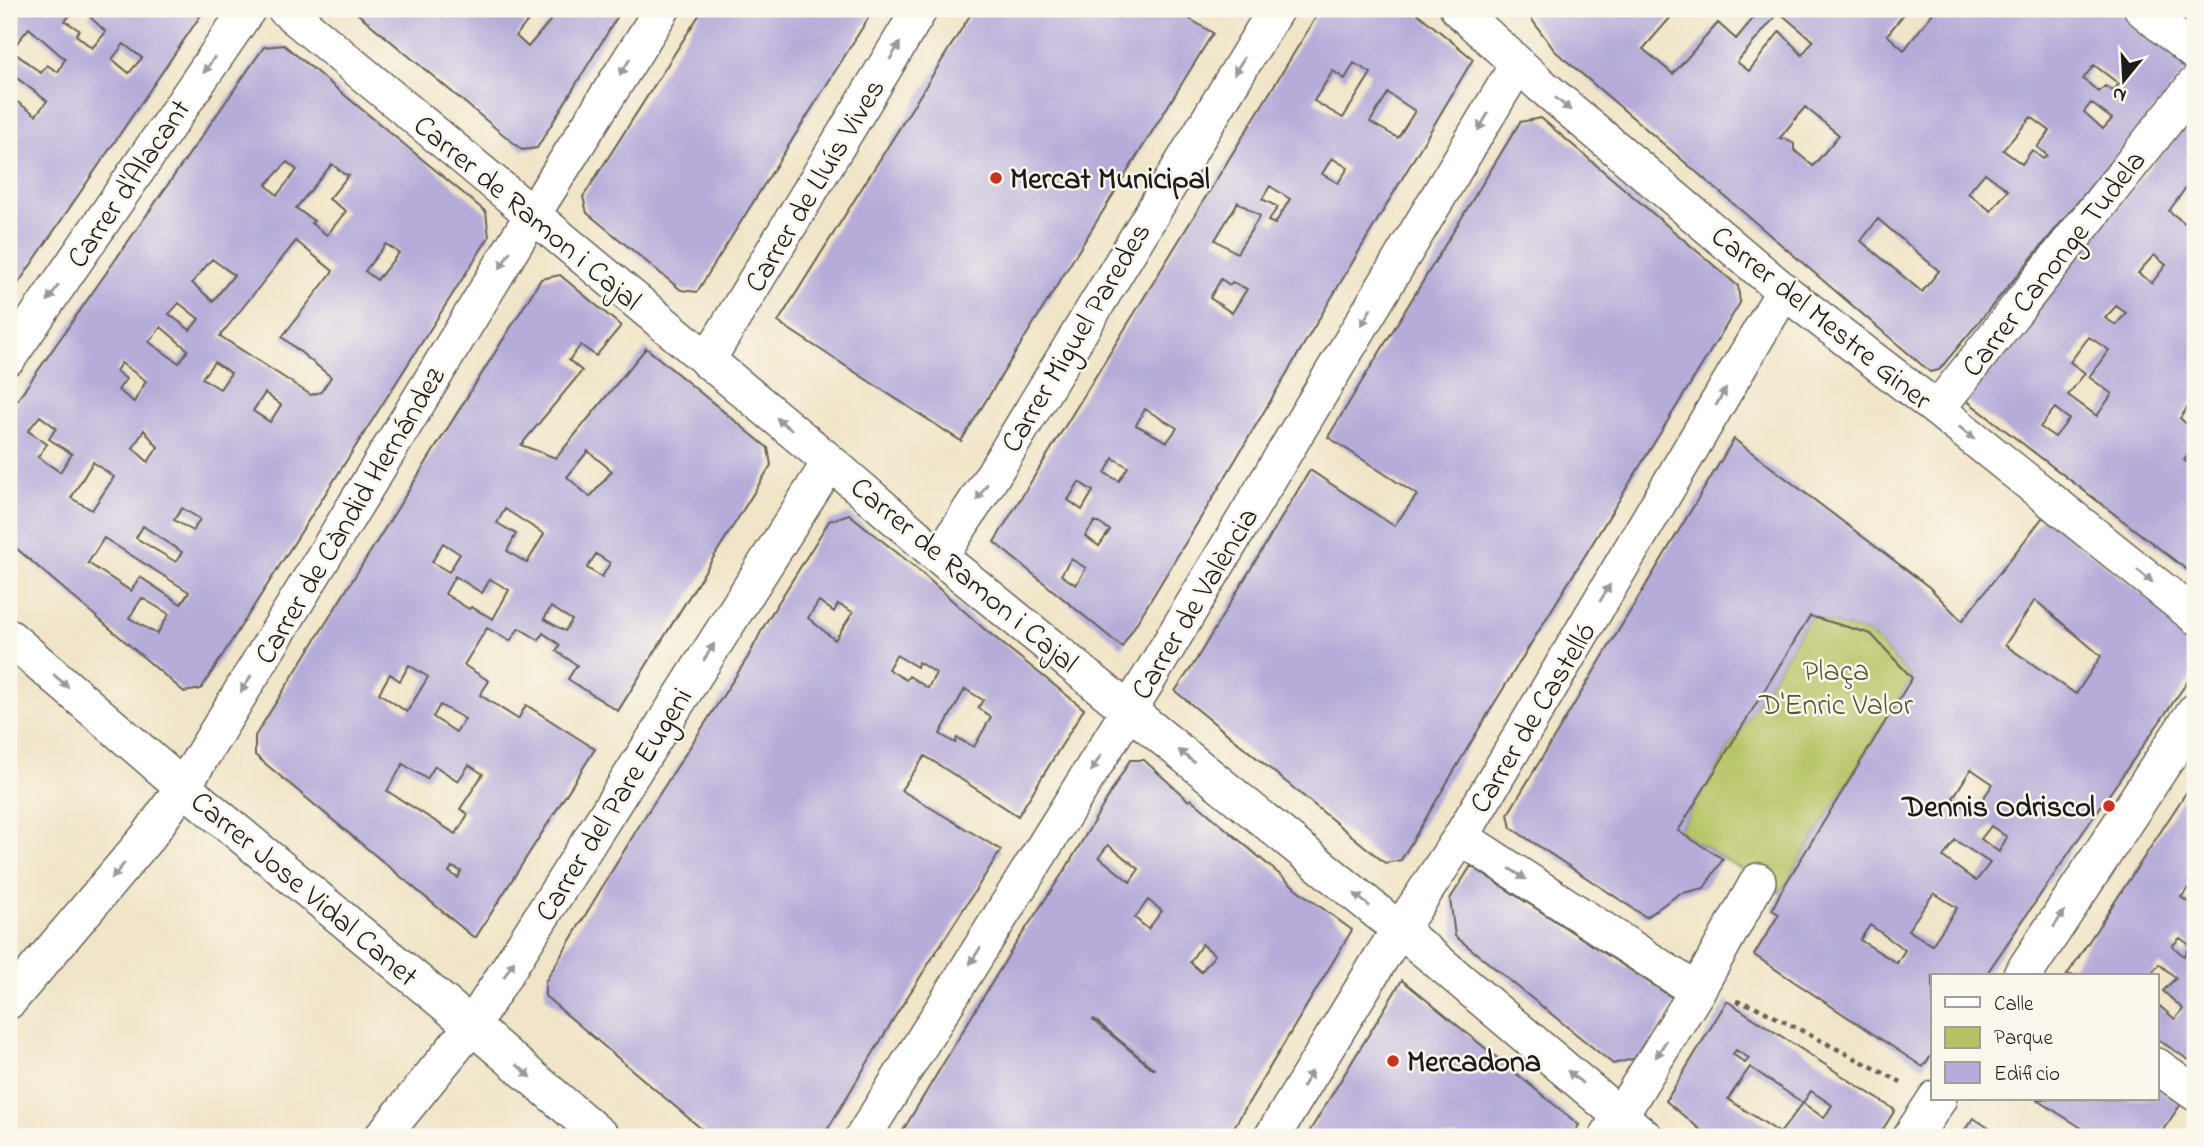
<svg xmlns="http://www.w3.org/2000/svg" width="2204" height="1146" viewBox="0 0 2204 1146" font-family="'Indie Flower',sans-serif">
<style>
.green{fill:#b6c264;stroke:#696f40;stroke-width:2}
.building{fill:#b6abd9;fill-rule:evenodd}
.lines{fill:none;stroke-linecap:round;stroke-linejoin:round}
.street-casing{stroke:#666258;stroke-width:38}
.secondary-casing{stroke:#666258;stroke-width:41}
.path{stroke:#666258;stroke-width:4.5;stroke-dasharray:5 5;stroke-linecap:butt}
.street{stroke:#fff;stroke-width:35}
.secondary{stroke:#fff;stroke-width:38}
.oneway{fill:#999}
.poi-dot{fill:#c8321e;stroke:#fbf7ec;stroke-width:2.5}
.labels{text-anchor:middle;stroke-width:5;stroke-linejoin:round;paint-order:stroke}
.poi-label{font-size:30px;font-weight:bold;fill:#1c1c1c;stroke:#fbf7ec;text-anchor:start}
.street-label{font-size:30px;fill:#1c1c1c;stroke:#fbf7ec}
.park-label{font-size:30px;fill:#525635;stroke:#fbf7ec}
</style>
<rect width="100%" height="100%" fill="#fbf7ec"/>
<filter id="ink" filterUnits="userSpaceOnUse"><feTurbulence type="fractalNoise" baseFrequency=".0143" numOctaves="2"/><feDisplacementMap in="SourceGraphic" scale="14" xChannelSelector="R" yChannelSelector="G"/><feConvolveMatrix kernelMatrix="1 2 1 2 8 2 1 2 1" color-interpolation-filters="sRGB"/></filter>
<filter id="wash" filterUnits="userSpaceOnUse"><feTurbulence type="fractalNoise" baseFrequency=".00686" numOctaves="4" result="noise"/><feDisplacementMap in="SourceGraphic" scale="28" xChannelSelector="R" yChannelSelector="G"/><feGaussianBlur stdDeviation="1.57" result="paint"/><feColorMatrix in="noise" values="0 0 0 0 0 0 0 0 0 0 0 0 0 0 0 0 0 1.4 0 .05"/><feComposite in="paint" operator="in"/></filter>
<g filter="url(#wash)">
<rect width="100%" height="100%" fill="#f0e5c8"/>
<path class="green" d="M1810,616L1871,634L1912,678L1780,893L1678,831Z"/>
<g id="blocks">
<path class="building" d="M9,9H75L65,21L79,30L76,35L92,48L106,32L89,16L95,9H205L9,297V98L10,97L36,115L47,101L9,72ZM29,28L65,59L58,72L47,65L41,73L11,50ZM124,44L142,58L129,73L112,59Z
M352,9H439L442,11L444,9H492L498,14L502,9H537L516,36L528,47L560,9H622L537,148L522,150Z
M703,9H874L697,292L681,290L587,213L583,197Z
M974,9H1173L1213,33L961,441L778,322Z
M1321,9H1412L1473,59L1214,496L1122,647L994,542ZM1354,63L1371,73L1343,118L1314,101L1333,71L1345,79ZM1388,93L1415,111L1398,138L1370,122ZM1332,158L1348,168L1338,183L1322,174ZM1270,186L1290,199L1275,224L1268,221L1278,207L1262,199ZM1238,202L1260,216L1237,253L1215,240ZM1221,279L1230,285L1232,282L1247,289L1232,313L1210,298ZM1145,409L1177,428L1167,442L1136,425ZM1113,458L1128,467L1119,481L1105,473ZM1079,482L1093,491L1082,510L1068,500ZM1095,521L1110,530L1099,546L1085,536ZM1071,559L1086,568L1076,585L1061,575Z
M1524,9H1678L1643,49L1673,74L1718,23L1736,39L1761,9H1908L1887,35L1904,50L1936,9H2128L2187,57L2186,71L1939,370L1930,372L1555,51ZM1779,12L1813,41L1802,55L1780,31L1749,71L1737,62ZM2094,65L2119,84L2113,91L2105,86L2099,92L2083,79ZM2091,103L2112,119L2103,129L2084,112ZM1805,107L1839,135L1813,166L1794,150V144L1786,139H1779ZM2031,117L2050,131L2037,147L2047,155L2043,159L2032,150L2022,164L2003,150ZM1985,173L2008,190L1991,211L1968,193ZM1878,219L1939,271L1922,292L1861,241Z
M284,45L486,212L489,237L201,689L184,692L9,542V412L264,47ZM287,162L297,170L277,195L266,185ZM332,164L344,174L349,175L329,199L346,211L327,235L311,223L314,221L296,208ZM296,241L333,271L282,337L331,377L321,392L311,395L220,336ZM386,244L399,253L377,280L365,271ZM212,259L234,275L213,301L192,283ZM179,303L199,319L190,330L169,314ZM161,327L188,350L179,363L149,342ZM214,362L231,373L220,389L202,378ZM121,363L146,381L134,402L118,390L126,379L116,371ZM265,393L281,405L270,422L253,411ZM40,416L56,428L49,439L72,454L60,472L38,457L47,444L28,431ZM144,430L158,447L148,462L133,448ZM93,462L114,477L92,510L71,498ZM182,508L200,519L193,531L174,520ZM143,526L182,552L176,562L136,538ZM104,538L189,592L181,604L140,577L131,591L88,563ZM142,598L169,614L157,634L129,618Z
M2195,113V175L2169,211L2195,231V397L2180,418L2195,432V447L2184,460L2195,469V576L1962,397ZM2154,255L2166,265L2152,283L2138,273ZM2116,306L2126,313L2116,325L2105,318ZM2089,337L2109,350L2089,377L2112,394L2097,416L2068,395L2085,373L2070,362ZM2055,408L2069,419L2055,437L2040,427Z
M1541,118L1738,286L1740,303L1489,712L1401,860L1385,863L1175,691L1193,665L1310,470L1394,526L1417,495L1328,437L1520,122Z
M560,275L621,326L596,356L581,345L569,360L582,371L521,445L556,458L646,348L768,448L771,465L618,711L568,679L577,665L556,651L560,645L543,633L539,640L519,628L510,641L487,628L464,665L489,681L480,695L518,719L526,705L595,749L476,937L472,936L255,755V736L541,279ZM588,451L612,471L590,497L567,477ZM505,509L544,534L527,563L507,551L516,534L497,523ZM443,543L460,554L449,572L432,562ZM596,554L610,563L602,577L587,568ZM455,576L482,593L490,579L509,590L493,619L471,607L469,609L445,594ZM551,607L572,620L565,631L544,619ZM409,665L428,677L407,712L379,693L390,674L400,681ZM440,705L465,719L456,732L433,717ZM403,764L427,779L435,766L458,781L469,765L483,774L460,809L468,814L456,834L387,791ZM452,867L461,871L458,878L449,872Z
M1734,439L1929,587L1962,621L2043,517L2195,635V671L2092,819L1985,976H1933V1053L1923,1067L1754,955L1779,914L1772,910L1780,893L1912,678L1871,634L1810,616L1678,831L1723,859L1704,888L1679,894L1646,917L1511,828L1508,814ZM2035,600L2101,656L2076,694L2005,645ZM1971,769L1993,784L1973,813L1953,798ZM1991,826L2007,837L1999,852L1981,839ZM1955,840L1990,863L1976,881L1943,857ZM1934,893L1957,908L1932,945L1908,930ZM1870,925L1905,950L1897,963L1860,940Z
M849,514L916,568L983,628L1084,709L1018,816L925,756L901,790L1001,850L896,1015L823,1137H711L545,996V982L642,821L748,657L765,624L829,521ZM819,601L834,612L838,604L853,612L835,640L808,618ZM896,655L917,667L918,662L936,673L928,688L909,676L906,680L888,669ZM965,689L983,700L978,708L991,717L974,747L957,738L955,743L940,734Z
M1130,760H1144L1189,801L1191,799L1299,891L1352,930L1231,1132L1227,1137H899L1011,951L1068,865ZM1108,845L1139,869L1130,882L1099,857ZM1148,900L1162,911L1148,929L1135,918ZM1202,944L1215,955L1201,972L1190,962ZM1094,1019L1154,1069H1153L1093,1020Z
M2195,779V888L2192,885L2181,897L2195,907V959L2192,963L2195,965V1064L2157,1039V1004L2175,1019L2183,1009L2163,991L2176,978L2159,964L2150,976L2067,975ZM2180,938L2191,946L2184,956L2172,946Z
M1471,866L1676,1000L1641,1057L1613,1064L1455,936L1450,899Z
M1402,980L1579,1125L1572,1137H1306Z
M1727,1001L1895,1110L1878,1137H1709L1666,1101ZM1736,1050L1749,1058L1745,1063L1733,1054ZM1750,1067L1803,1103L1780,1133L1728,1099ZM1811,1091L1832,1105L1824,1118L1803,1103Z
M2157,1088L2181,1104L2158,1137H2096L2036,1099H2157Z
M1973,1118L2003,1137H1960Z"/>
</g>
</g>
<g filter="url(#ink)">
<use href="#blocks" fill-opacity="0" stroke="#666258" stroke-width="2"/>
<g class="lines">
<defs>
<path id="street" d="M285,9L830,462L940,557L1428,953L1645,1137
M1458,9L1542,86L1784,291L1937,409L2195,616
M2142,9L2195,53
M9,357L248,9
M707,361L920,9
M1937,409L2195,84
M940,557L991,478L1276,9
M9,637L183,787L472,1026L602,1137
M1461,837L1697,991
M9,1001L150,834L183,787L533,214L662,9
M2157,1066L2195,1093
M382,1137L472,1026L830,462
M863,1137L1149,678L1518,64
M1272,1137L1381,958L1461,837L1784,291
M1607,1137L1697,991L1758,881"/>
<path id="secondary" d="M2022,976L2195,713
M1912,1137L1937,1099"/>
</defs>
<use href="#street" class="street-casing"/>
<use href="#secondary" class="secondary-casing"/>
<path class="path" d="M1736,1001L1754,1006L1901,1082"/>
<use href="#street" class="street"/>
<use href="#secondary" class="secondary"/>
</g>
<defs><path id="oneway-solid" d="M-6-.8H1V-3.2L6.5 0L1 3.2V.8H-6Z" transform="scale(1.75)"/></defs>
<g class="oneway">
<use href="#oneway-solid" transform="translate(895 51) rotate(-59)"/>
<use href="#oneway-solid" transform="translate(209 65) rotate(124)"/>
<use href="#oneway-solid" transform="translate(1239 66) rotate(121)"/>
<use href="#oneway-solid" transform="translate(625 67) rotate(122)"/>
<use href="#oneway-solid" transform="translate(1563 104) rotate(40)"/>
<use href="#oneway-solid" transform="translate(1483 122) rotate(121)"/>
<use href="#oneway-solid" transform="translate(505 260) rotate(121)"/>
<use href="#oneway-solid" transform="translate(53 293) rotate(124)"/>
<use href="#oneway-solid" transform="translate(1366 317) rotate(121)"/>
<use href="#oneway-solid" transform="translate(1721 397) rotate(-59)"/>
<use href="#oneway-solid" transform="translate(784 424) rotate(-141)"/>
<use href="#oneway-solid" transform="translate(1967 433) rotate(39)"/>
<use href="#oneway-solid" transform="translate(982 492) rotate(123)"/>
<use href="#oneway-solid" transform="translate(2145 576) rotate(39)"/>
<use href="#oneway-solid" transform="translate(1605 593) rotate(-59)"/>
<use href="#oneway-solid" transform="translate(709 652) rotate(-58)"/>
<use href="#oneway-solid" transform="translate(61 681) rotate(41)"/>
<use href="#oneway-solid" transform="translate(246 684) rotate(121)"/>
<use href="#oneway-solid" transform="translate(1186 756) rotate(-141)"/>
<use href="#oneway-solid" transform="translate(1096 763) rotate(122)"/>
<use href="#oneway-solid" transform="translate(118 871) rotate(130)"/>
<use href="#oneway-solid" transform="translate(1518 874) rotate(33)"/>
<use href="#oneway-solid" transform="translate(1362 900) rotate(-141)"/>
<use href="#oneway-solid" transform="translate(2059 919) rotate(-57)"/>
<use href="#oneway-solid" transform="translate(975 956) rotate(122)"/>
<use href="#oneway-solid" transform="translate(509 969) rotate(-58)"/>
<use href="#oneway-solid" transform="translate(1661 1049) rotate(122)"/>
<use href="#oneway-solid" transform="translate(524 1071) rotate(41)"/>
<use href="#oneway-solid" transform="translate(1575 1077) rotate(-140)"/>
<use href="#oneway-solid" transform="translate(1307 1079) rotate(-59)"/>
</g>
</g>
<g class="poi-dot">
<circle cx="996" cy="178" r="7"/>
<circle cx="2109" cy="806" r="7"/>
<circle cx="1393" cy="1061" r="7"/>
</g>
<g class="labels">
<g class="poi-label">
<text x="1010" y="188">Mercat Municipal</text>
<text x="2095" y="816" text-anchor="end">Dennis Odriscol</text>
<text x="1407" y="1071">Mercadona</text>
</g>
<g class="street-label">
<text transform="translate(128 183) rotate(-56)" y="10">Carrer d'Alacant</text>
<text transform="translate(814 185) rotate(-59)" y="10">Carrer de Lluís Vives</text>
<text transform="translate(528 212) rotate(40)" y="10">Carrer de Ramon i Cajal</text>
<text transform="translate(2053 263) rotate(-52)" y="10">Carrer Canonge Tudela</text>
<text transform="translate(1822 317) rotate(39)" y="10">Carrer del Mestre Giner</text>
<text transform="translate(1075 337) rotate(-59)" y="10">Carrer Miguel Paredes</text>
<text transform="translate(349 515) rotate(-59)" y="10">Carrer de Càndid Hernández</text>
<text transform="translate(965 574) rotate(40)" y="10">Carrer de Ramon i Cajal</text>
<text transform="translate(1194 603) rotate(-59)" y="10">Carrer de València</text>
<text transform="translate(1532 717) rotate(-59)" y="10">Carrer de Castelló</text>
<text transform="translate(613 804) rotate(-58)" y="10">Carrer del Pare Eugeni</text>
<text transform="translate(305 888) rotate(40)" y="10">Carrer Jose Vidal Canet</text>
</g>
<g class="park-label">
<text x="1836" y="680">Plaça<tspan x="1836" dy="34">D'Enric Valor</tspan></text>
</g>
</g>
<rect width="2204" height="1146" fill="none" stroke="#fbf7ec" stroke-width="35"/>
<rect x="1931" y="974" width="228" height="126" fill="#fbf7ec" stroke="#a29f99" stroke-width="2"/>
<rect x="1945" y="997" width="35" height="10" fill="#ffffff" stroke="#a29f99" stroke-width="2"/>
<text x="1994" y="1010" font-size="21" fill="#1c1c1c">Calle</text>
<rect x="1945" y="1027" width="35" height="21" fill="#b6c264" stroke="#a29f99" stroke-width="2"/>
<text x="1994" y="1044" font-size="21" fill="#1c1c1c">Parque</text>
<rect x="1945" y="1062" width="35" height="21" fill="#b6abd9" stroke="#a29f99" stroke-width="2"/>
<text x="1994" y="1080" font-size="21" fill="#1c1c1c">Edificio</text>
<g transform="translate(2124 80) rotate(198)" stroke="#fbf7ec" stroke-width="5" paint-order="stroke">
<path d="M0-5L12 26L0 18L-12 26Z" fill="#1c1c1c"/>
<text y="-10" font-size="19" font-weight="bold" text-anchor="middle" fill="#1c1c1c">N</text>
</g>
</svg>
